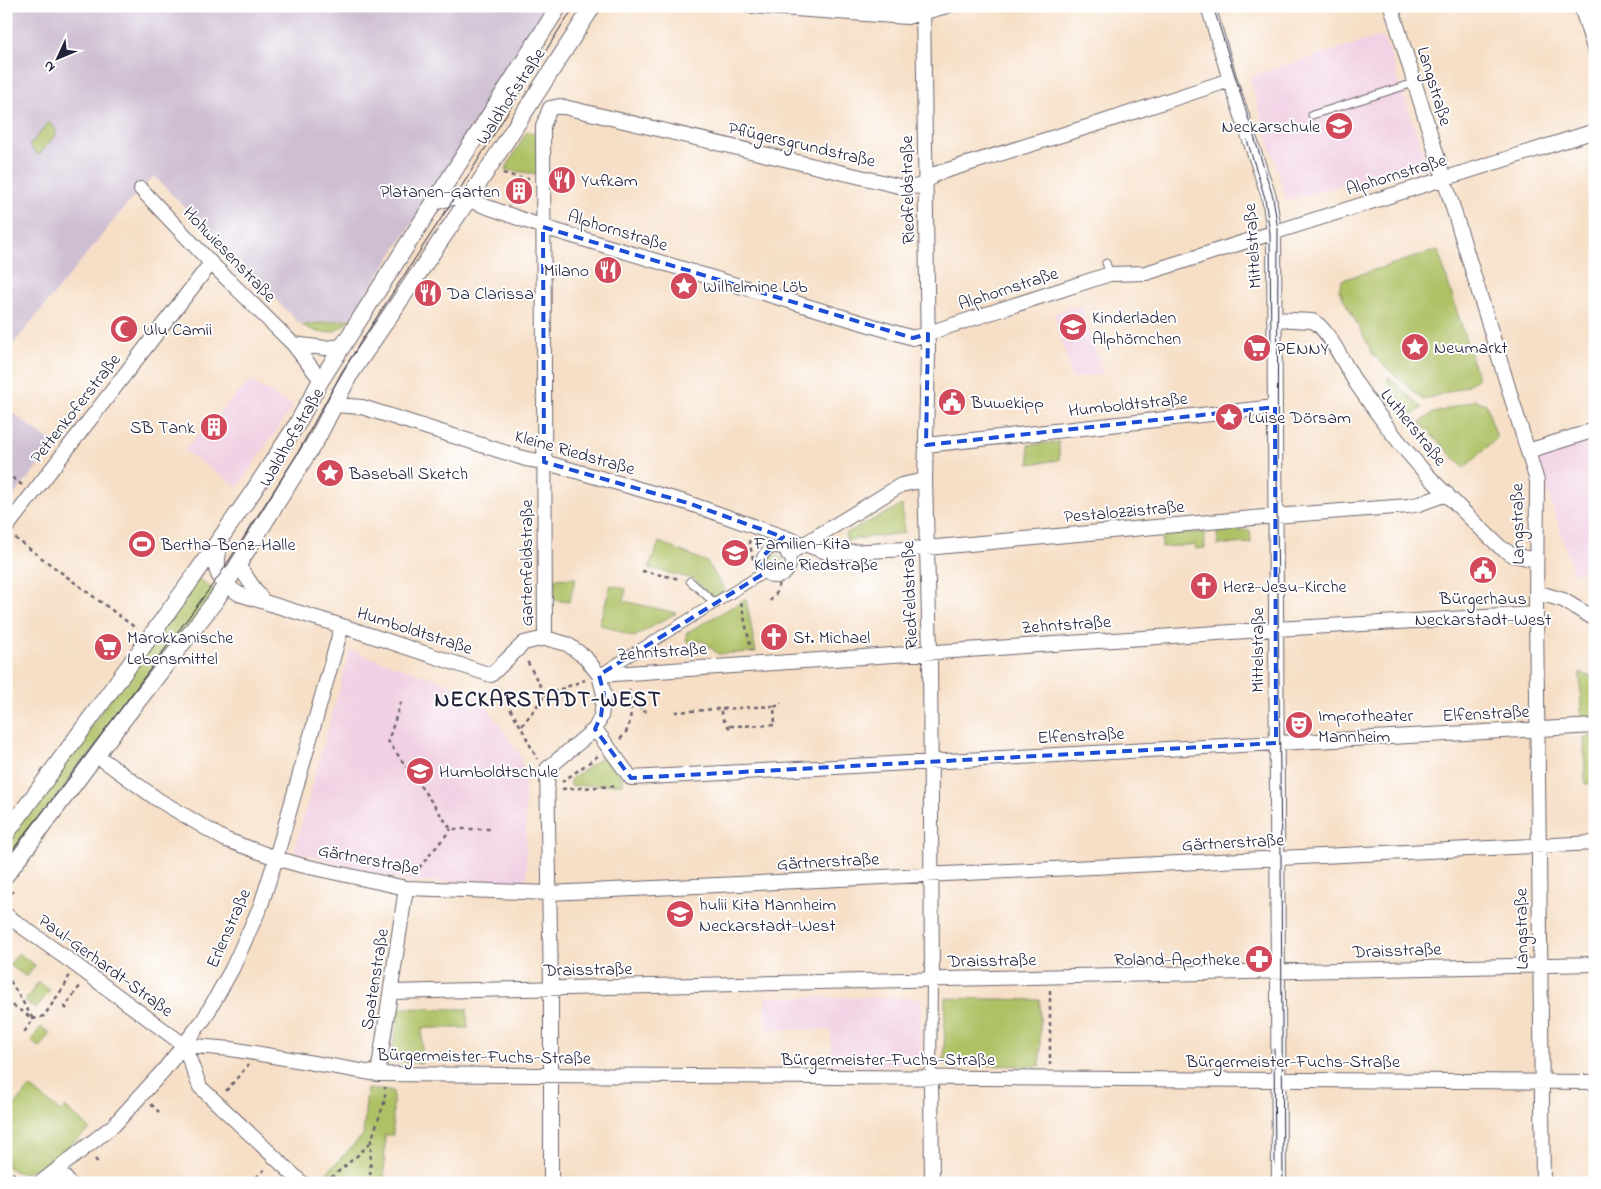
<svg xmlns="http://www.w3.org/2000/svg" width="1601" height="1189" viewBox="0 0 1601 1189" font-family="'Indie Flower',sans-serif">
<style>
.built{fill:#f1d0e3}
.industrial{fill:#cebed1}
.green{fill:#aec165;stroke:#687250}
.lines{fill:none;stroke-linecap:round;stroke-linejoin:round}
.service-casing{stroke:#6c646c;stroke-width:9}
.pedestrian-casing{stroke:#6c646c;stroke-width:12}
.minor-casing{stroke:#6c646c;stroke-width:16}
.tertiary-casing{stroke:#6c646c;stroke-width:18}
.path{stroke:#6c646c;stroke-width:2.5;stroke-dasharray:4 4;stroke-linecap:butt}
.service{stroke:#fff;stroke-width:7}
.pedestrian{stroke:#fff;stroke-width:10}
.minor{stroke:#fff;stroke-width:14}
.tertiary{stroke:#fff;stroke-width:16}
.tram{stroke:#22223b;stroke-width:1}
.marked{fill:none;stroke:#1d4ed8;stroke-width:4;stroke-dasharray:10 6;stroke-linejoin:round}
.labels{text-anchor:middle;stroke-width:4;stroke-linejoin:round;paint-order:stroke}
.street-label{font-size:18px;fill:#22223b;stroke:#fff}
.poi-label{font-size:18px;fill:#22223b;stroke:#fff;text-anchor:start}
.district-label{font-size:22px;font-weight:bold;letter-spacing:1px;fill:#22223b;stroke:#fff}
</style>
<rect width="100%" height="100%" fill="#fff"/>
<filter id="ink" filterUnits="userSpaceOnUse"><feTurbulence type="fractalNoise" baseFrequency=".02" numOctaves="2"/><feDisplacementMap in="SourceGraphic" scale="10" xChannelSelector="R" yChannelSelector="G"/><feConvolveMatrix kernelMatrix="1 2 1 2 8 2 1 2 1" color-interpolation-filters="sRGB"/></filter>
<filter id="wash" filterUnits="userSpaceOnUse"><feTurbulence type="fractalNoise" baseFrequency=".0096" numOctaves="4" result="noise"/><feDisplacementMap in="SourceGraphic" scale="20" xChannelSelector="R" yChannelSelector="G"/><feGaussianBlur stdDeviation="1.12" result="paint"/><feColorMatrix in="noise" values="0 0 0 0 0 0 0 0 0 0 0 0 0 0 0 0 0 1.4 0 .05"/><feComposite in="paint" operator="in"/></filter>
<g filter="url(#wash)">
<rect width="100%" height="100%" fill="#f6dfc6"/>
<path class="built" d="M1381,36L1386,41L1385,47L1388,46L1399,83L1426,160L1287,201L1249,77Z
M1081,305L1103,374L1072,378L1054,313Z
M250,381L293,406L238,487L183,450Z
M1595,440V568L1574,574L1537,458Z
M350,650L479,694L521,757L525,785L527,881L408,882L294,851Z
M765,997L921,998L920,1065L831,1066V1030L766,1029Z"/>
<path class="industrial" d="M6,6H547L450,164L351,318L300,324L154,176L129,202L6,353Z
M6,408L55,445L6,505Z"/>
<path class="green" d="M49,122L56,130V134L39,155L29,146Z
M527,131L537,135V174L505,170Z
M1438,250L1478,379L1464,387L1423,400L1374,356L1339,290L1342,280Z
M351,319C335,335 322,337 302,325Z
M1389,377L1422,408L1413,415L1399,399L1387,380Z
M1475,400L1486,404L1497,438L1464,468L1420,423L1431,414Z
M1059,442V460L1030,464L1028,445Z
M902,505L904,533L847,540L845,534Z
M1250,530L1251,543L1218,545L1217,532Z
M1204,532L1205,548L1196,549L1195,545L1162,547V535Z
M659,542L707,562L725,590L713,599L694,579L649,568Z
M768 563a8 8 0 1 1 16 0a8 8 0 1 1-16 0Z
M197,577L216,592L6,863V842L54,778Z
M576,578L569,602L554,600L555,579Z
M611,585L626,589L624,601L676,613L634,637L599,624Z
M746,599L756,652L718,654L703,641L687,642L686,633Z
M1580,673L1595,678V720H1581Z
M1584,737H1595V783L1585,784Z
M605,755L623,779V784L571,786L570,780Z
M18,953L35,965L27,977L9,965Z
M38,982L50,990L36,1009L25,1001Z
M945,998L1040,1000V1066L944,1065Z
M399,1008L467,1009L468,1028H422V1063L391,1062Z
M41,1027L50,1033L40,1048L31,1041Z
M30,1087L61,1112L65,1107L90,1129C81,1137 34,1174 24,1173C16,1173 12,1170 6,1165V1107L10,1110Z
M367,1089L393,1091V1135H385L384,1180L321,1179L363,1135Z"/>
</g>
<g filter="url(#ink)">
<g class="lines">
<defs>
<path id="service" d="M1312,115L1414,83
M1106,263L1110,274
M690,581L716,604"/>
<path id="pedestrian" d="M761 563a15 15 0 1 1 30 0a15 15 0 1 1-30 0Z
M600,674L765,572
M931,1078L932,980"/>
<path id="minor" d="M751,6L907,17L947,6
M923,6L928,355L925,480L930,652L932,980
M1208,6L1230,80L1269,197L1274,232L1279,1183
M1391,6L1537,481L1536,614L1543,1183
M141,189L211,263L293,344L321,380
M434,203L455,197L468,200L543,227L913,338L1110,274L1146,273L1595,131
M1274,319L1312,321C1328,326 1347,371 1358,386C1377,414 1398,442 1421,468C1446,495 1473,521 1500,547L1513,555L1536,560
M293,344L325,348L343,346
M334,405L362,407L526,459L544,462L688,503L829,553L926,548L1275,516L1408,506L1419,504L1447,494
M926,445L1275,407
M1528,451L1595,430
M6,528L211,263
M788,554L901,485L925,480
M238,565L263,601
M226,585L239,594L342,626L491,675L524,643L545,638L567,644L585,657L599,675L604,694L601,716L595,729L547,769L551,988V1183
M1536,592L1563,600L1595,619
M545,638L543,126L550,108L560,106L903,187C919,188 924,185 935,174L1100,123L1230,80
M599,675L1276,629L1536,614
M595,729L631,778L1595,726
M96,755L157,799L224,839L276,858L300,865L406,888L549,893L1595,843
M6,915L73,963L184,1045
M391,992L1595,964
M184,1045L231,1049L378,1074L1595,1082
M184,1045L200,1087L302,1183
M378,1074L406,888
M931,1078L932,1183
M59,1170L69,1183
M40,1183L114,1125L163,1071L204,1019L232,969L261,905L276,858L342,626"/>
<path id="tertiary" d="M1582,6L1595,48
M218,542C219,563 211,566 226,585
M6,834L185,589L252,493L297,424L321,380L559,6
M6,875L96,755L216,600L318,437L349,376L468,200L593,6"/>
</defs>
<use href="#service" class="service-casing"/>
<use href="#pedestrian" class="pedestrian-casing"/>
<use href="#minor" class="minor-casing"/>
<use href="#tertiary" class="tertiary-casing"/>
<path class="path" d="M635,6L662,9L663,6
M503,173L520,178H529
M6,473L22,485
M15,538L137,629
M749,540L754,564
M642,571L680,579
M770,601L776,594L781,576
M741,602L751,650
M498,688L521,727L537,759
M545,695L585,680
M401,702L388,741L451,829H492
M774,706H779L781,703
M630,707H640L641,711H649
M675,712L720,709V707
M522,726L545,695L526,659
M730,726L775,725L774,706L720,709L723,719L730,729
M620,739C635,727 630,704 629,688
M562,782L598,756
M562,789L618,786
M414,874L451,829
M6,901L15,888
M6,974L33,1019L23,1034
M1050,990V1065
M6,1001L33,1019L44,1016L67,982L69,976
M67,1009L65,1007L80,986
M226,1091L248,1065
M151,1104L159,1112
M95,1159L100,1165
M6,1168L25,1183
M250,1183L266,1168
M325,1183L358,1155L370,1143
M370,1183L371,1141L385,1100V1087"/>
<use href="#service" class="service"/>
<use href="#pedestrian" class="pedestrian"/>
<use href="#minor" class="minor"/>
<use href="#tertiary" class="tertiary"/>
<path class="tram" d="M1213,6L1273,197L1278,230L1277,515L1281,858L1283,1183
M1247,140L1265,198L1270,234L1271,352
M6,858L71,776L219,576L296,456L332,390L360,343L455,197L565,20L576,6
M1274,1049L1275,1164"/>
</g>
</g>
<path class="marked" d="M543,227L913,338L928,334L926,445L1275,407L1276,743L631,778L595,729L601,716L604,694L599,675L763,574L762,557L783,537L688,503L544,462Z"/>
<defs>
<symbol id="school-disc" viewBox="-11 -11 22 22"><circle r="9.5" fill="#d1495b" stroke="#fff"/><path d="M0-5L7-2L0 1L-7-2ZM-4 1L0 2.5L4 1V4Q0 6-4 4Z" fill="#fff"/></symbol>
<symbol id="restaurant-disc" viewBox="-11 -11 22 22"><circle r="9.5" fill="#d1495b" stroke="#fff"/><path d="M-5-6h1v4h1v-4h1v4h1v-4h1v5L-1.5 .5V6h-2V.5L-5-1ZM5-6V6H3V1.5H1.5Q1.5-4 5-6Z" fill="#fff"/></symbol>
<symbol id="building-disc" viewBox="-11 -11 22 22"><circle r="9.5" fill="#d1495b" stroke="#fff"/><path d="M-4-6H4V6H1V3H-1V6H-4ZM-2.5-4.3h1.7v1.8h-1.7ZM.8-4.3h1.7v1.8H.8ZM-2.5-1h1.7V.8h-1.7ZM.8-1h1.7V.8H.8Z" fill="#fff"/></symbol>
<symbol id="sight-disc" viewBox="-11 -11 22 22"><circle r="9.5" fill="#d1495b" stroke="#fff"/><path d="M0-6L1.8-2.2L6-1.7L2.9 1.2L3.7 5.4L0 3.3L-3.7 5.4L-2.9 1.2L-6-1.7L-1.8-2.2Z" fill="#fff"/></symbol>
<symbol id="mosque-disc" viewBox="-11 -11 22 22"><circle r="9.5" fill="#d1495b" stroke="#fff"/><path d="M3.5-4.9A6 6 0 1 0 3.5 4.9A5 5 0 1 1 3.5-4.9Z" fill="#fff"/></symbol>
<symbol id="supermarket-disc" viewBox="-11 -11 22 22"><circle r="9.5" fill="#d1495b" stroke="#fff"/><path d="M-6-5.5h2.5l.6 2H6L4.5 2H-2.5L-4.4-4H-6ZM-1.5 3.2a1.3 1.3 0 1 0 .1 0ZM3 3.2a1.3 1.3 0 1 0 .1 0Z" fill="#fff"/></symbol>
<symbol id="civic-disc" viewBox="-11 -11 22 22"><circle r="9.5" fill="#d1495b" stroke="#fff"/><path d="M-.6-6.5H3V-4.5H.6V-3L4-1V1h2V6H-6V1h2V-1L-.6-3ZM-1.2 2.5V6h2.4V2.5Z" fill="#fff"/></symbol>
<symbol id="stadium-disc" viewBox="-11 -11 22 22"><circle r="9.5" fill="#d1495b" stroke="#fff"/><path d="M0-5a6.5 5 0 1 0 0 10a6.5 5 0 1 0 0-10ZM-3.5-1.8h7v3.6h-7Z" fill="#fff"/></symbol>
<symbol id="church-disc" viewBox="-11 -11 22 22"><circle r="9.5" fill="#d1495b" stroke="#fff"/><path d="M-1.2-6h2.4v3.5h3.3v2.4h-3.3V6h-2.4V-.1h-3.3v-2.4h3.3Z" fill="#fff"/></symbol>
<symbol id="theatre-disc" viewBox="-11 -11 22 22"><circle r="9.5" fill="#d1495b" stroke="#fff"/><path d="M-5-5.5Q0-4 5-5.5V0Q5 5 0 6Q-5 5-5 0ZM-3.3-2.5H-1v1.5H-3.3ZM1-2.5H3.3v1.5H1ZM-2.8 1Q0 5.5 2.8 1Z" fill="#fff"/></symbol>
<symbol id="pharmacy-disc" viewBox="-11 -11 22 22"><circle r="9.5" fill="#d1495b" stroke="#fff"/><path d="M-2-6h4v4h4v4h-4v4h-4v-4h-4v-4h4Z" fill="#fff"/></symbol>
</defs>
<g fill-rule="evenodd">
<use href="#school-disc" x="1323" y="110" width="32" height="32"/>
<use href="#restaurant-disc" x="546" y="164" width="32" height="32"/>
<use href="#building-disc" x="503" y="175" width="32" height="32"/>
<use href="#restaurant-disc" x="592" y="254" width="32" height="32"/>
<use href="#sight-disc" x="668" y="270" width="32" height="32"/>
<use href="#restaurant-disc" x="412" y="277" width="32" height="32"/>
<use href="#school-disc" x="1057" y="311" width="32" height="32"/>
<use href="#mosque-disc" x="108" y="313" width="32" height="32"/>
<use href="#sight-disc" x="1399" y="331" width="32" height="32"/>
<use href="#supermarket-disc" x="1241" y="332" width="32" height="32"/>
<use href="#civic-disc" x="936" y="386" width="32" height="32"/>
<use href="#sight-disc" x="1213" y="401" width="32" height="32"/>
<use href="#building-disc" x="198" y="411" width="32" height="32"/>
<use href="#sight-disc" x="314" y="457" width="32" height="32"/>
<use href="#stadium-disc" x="126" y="528" width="32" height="32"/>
<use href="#school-disc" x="719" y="537" width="32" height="32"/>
<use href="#civic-disc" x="1467" y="554" width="32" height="32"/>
<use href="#church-disc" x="1188" y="570" width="32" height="32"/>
<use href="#church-disc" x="758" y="621" width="32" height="32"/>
<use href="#supermarket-disc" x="92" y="631" width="32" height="32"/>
<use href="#theatre-disc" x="1283" y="709" width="32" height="32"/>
<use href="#school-disc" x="404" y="755" width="32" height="32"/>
<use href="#school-disc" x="664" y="898" width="32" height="32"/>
<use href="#pharmacy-disc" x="1243" y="943" width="32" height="32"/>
</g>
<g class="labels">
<g class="street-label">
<text transform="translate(1435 86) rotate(73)" y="6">Langstraße</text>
<text transform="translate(510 96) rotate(-57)" y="6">Waldhofstraße</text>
<text transform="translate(802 144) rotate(13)" y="6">Pflügersgrundstraße</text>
<text transform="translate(1396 174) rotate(-17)" y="6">Alphornstraße</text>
<text transform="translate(907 190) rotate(-91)" y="6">Riedfeldstraße</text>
<text transform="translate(618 230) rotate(17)" y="6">Alphornstraße</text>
<text transform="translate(1252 246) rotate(-94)" y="6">Mittelstraße</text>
<text transform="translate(230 254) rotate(46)" y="6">Hohwiesenstraße</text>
<text transform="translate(1008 288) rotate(-18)" y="6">Alphornstraße</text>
<text transform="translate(1128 404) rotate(-6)" y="6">Humboldtstraße</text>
<text transform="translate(75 408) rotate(-52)" y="6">Pettenkoferstraße</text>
<text transform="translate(1414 427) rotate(51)" y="6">Lutherstraße</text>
<text transform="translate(291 437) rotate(-60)" y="6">Waldhofstraße</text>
<text transform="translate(575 452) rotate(16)" y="6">Kleine Riedstraße</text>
<text transform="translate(1124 511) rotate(-5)" y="6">Pestalozzistraße</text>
<text transform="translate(1517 524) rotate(-91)" y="6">Langstraße</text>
<text transform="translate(526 563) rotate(-90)" y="6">Gartenfeldstraße</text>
<text transform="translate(909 595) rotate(-92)" y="6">Riedfeldstraße</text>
<text transform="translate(1066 624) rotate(-4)" y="6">Zehntstraße</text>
<text transform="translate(415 630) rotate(18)" y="6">Humboldtstraße</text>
<text transform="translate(1257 650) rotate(-90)" y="6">Mittelstraße</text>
<text transform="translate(662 651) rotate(-4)" y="6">Zehntstraße</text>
<text transform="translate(1486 713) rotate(-3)" y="6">Elfenstraße</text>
<text transform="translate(1081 735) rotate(-3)" y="6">Elfenstraße</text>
<text transform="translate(1233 842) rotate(-3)" y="6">Gärtnerstraße</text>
<text transform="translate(369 859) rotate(11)" y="6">Gärtnerstraße</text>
<text transform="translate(828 861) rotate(-3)" y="6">Gärtnerstraße</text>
<text transform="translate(228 928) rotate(-66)" y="6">Erlenstraße</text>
<text transform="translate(1521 929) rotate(-91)" y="6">Langstraße</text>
<text transform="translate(1397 950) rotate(-2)" y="6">Draisstraße</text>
<text transform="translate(992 960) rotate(-1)" y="6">Draisstraße</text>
<text transform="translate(106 965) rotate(36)" y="6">Paul-Gerhardt-Straße</text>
<text transform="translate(588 969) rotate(-1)" y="6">Draisstraße</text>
<text transform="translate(374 979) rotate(-81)" y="6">Spatenstraße</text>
<text transform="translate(484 1056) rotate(1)" y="6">Bürgermeister-Fuchs-Straße</text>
<text x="888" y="1065">Bürgermeister-Fuchs-Straße</text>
<text x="1293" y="1067">Bürgermeister-Fuchs-Straße</text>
</g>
<g class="poi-label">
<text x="1320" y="132" text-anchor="end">Neckarschule</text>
<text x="581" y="186">Yufkam</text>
<text x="500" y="197" text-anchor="end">Platanen-Garten</text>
<text x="589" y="276" text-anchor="end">Milano</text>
<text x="703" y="292">Wilhelmine Löb</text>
<text x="447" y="299">Da Clarissa</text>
<text x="1092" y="323">Kinderladen<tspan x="1092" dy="21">Alphörnchen</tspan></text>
<text x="143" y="335">Ulu Camii</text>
<text x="1434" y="353">Neumarkt</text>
<text x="1276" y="354">PENNY</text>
<text x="971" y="408">Buwekipp</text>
<text x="1248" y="423">Luise Dörsam</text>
<text x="195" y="433" text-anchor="end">SB Tank</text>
<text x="349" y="479">Baseball Sketch</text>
<text x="754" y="549">Familien-Kita<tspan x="754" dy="21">Kleine Riedstraße</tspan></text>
<text x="161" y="550">Bertha-Benz-Halle</text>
<text x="1223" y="592">Herz-Jesu-Kirche</text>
<text x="1483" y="604" text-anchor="middle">Bürgerhaus<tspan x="1483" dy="21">Neckarstadt-West</tspan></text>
<text x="127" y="643">Marokkanische<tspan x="127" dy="21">Lebensmittel</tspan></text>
<text x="793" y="643">St. Michael</text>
<text x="1318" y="721">Improtheater<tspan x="1318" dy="21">Mannheim</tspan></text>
<text x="439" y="777">Humboldtschule</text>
<text x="699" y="910">hulii Kita Mannheim<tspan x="699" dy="21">Neckarstadt-West</tspan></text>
<text x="1240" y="965" text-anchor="end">Roland-Apotheke</text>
</g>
<g class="district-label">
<text x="548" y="706">NECKARSTADT-WEST</text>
</g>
</g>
<rect width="1601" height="1189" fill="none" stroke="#fff" stroke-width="25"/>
<g transform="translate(58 58) rotate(226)" stroke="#ffffff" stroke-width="4" paint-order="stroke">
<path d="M0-4L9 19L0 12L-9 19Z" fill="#22223b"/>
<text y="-8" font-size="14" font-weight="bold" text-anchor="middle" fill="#22223b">N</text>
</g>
</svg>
